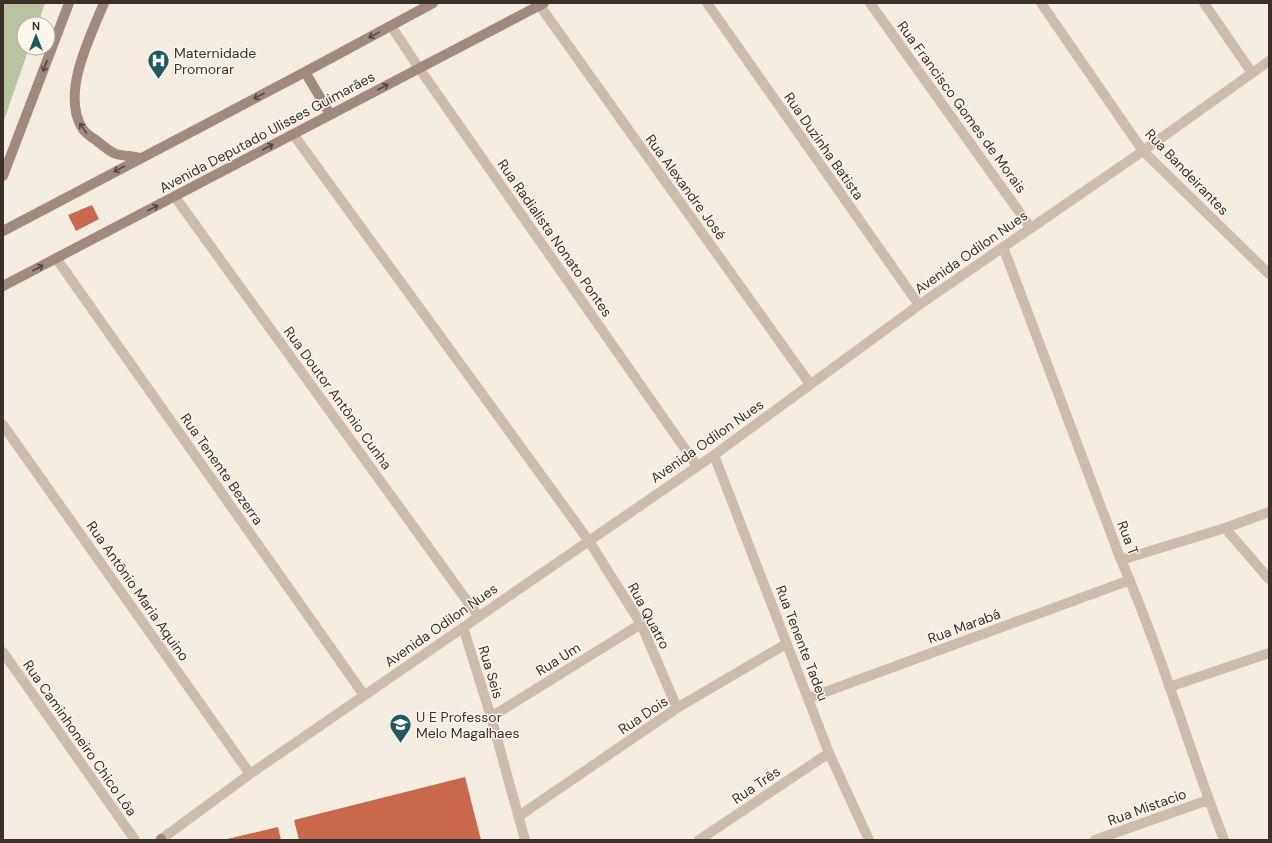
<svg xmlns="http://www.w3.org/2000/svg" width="1272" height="843" viewBox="0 0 1272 843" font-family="'DM Sans',sans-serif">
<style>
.green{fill:#b8c4a0}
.building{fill:#c8694b}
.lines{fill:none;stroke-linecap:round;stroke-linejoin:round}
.street{stroke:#cdbbac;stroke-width:10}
.secondary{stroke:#a18a7d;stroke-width:10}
.oneway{stroke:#544640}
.labels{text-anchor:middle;stroke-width:3;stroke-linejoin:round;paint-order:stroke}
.poi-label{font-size:14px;fill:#3b302b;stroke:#fbf5ee;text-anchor:start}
.street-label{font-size:14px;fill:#3b302b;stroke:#fbf5ee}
</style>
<rect width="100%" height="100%" fill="#f4ebe1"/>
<path class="green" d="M3,3H45L38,24H24V48H29L3,123Z"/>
<path class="building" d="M92,205L99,219L76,231L68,215Z
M465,777L481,840H299L294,820Z
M278,827L281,840H227V839Z"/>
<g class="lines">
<path class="street" d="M707,3L919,305
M870,3L1030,227
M1041,3L1143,151L1269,274
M1204,3L1252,73
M540,6L810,384
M391,26L419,68L697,466
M293,134L589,541L641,624L677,708
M175,197L478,616
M1003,247L1121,560C1161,651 1188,747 1224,840
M56,258L364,695
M3,425L250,774
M714,455L829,753L869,840
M1225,528L1269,579
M1121,560L1225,528L1269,512
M463,627L491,717L525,840
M3,652L135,840
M1169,687L1269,653
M809,698L1130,580
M491,717L641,624
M519,816L677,708L786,644
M160,840L250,774L714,455L919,305L1143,151L1269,61
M699,840L829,753
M1095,840L1208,800"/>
<path class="secondary" d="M104,3C90,37 61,93 82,128C85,133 91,137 96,140C102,145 109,151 116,154C124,156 132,156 140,158
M305,72L330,114
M3,176L69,3
M3,231L305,72L433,3
M3,286L544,3
M161,839V840"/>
</g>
<defs><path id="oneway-shaft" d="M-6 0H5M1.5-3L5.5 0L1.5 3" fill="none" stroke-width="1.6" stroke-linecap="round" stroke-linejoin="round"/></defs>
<g class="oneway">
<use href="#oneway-shaft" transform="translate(374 35) rotate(151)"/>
<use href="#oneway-shaft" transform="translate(45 66) rotate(111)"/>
<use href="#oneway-shaft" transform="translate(383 87) rotate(-27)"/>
<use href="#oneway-shaft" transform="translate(259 96) rotate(153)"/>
<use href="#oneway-shaft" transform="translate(83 128) rotate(-125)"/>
<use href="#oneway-shaft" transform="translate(268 147) rotate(-28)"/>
<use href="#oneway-shaft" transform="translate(119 169) rotate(152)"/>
<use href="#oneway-shaft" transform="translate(153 208) rotate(-27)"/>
<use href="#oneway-shaft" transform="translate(38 268) rotate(-27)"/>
</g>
<defs>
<symbol id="hospital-pin" viewBox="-11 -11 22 30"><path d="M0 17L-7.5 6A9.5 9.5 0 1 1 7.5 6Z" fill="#1f5a5e" stroke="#fbf5ee"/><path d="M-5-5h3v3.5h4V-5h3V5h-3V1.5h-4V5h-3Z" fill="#fff"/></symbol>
<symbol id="school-pin" viewBox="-11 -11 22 30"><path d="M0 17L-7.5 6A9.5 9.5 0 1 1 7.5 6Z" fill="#1f5a5e" stroke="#fbf5ee"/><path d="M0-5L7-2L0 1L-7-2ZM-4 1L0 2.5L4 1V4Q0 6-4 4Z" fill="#fff"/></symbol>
</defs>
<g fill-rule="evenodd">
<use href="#hospital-pin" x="146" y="48" width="25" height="34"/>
<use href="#school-pin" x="388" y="712" width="25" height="34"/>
</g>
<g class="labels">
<g class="poi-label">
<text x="174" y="58">Maternidade<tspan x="174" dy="16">Promorar</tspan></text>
<text x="416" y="722">U E Professor<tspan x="416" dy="16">Melo Magalhaes</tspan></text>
</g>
<g class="street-label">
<text transform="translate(962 107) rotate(54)" y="5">Rua Francisco Gomes de Morais</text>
<text transform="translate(267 132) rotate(-28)" y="5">Avenida Deputado Ulisses Guimarães</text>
<text transform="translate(824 146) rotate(55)" y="5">Rua Duzinha Batista</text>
<text transform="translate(1187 172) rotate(46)" y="5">Rua Bandeirantes</text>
<text transform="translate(686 187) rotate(54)" y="5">Rua Alexandre José</text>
<text transform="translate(555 238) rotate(55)" y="5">Rua Radialista Nonato Pontes</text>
<text transform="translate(971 252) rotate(-35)" y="5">Avenida Odilon Nues</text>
<text transform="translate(338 398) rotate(54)" y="5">Rua Doutor Antônio Cunha</text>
<text transform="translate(707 441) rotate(-35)" y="5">Avenida Odilon Nues</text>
<text transform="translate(222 469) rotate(55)" y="5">Rua Tenente Bezerra</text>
<text transform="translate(1128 538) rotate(69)" y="5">Rua T</text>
<text transform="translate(138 591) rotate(55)" y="5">Rua Antônio Maria Aquino</text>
<text transform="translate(649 616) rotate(62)" y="5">Rua Quatro</text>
<text transform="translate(441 625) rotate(-35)" y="5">Avenida Odilon Nues</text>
<text transform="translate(964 626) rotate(-20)" y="5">Rua Marabá</text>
<text transform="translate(802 643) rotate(69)" y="5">Rua Tenente Tadeu</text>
<text transform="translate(558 659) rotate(-32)" y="5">Rua Um</text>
<text transform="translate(491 672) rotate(73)" y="5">Rua Seis</text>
<text transform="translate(643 715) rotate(-34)" y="5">Rua Dois</text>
<text transform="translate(80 738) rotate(55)" y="5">Rua Caminhoneiro Chico Lôa</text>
<text transform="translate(756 785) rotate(-34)" y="5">Rua Três</text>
<text transform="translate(1147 807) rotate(-20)" y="5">Rua Mistacio</text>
</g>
</g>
<rect width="1272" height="843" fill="none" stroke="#3b302b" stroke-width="8"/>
<g transform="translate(36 36)"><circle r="19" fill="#fbf5ee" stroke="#aea6a0"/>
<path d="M0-3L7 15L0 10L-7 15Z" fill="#1f5a5e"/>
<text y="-6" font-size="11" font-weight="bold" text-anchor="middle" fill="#3b302b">N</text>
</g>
</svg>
